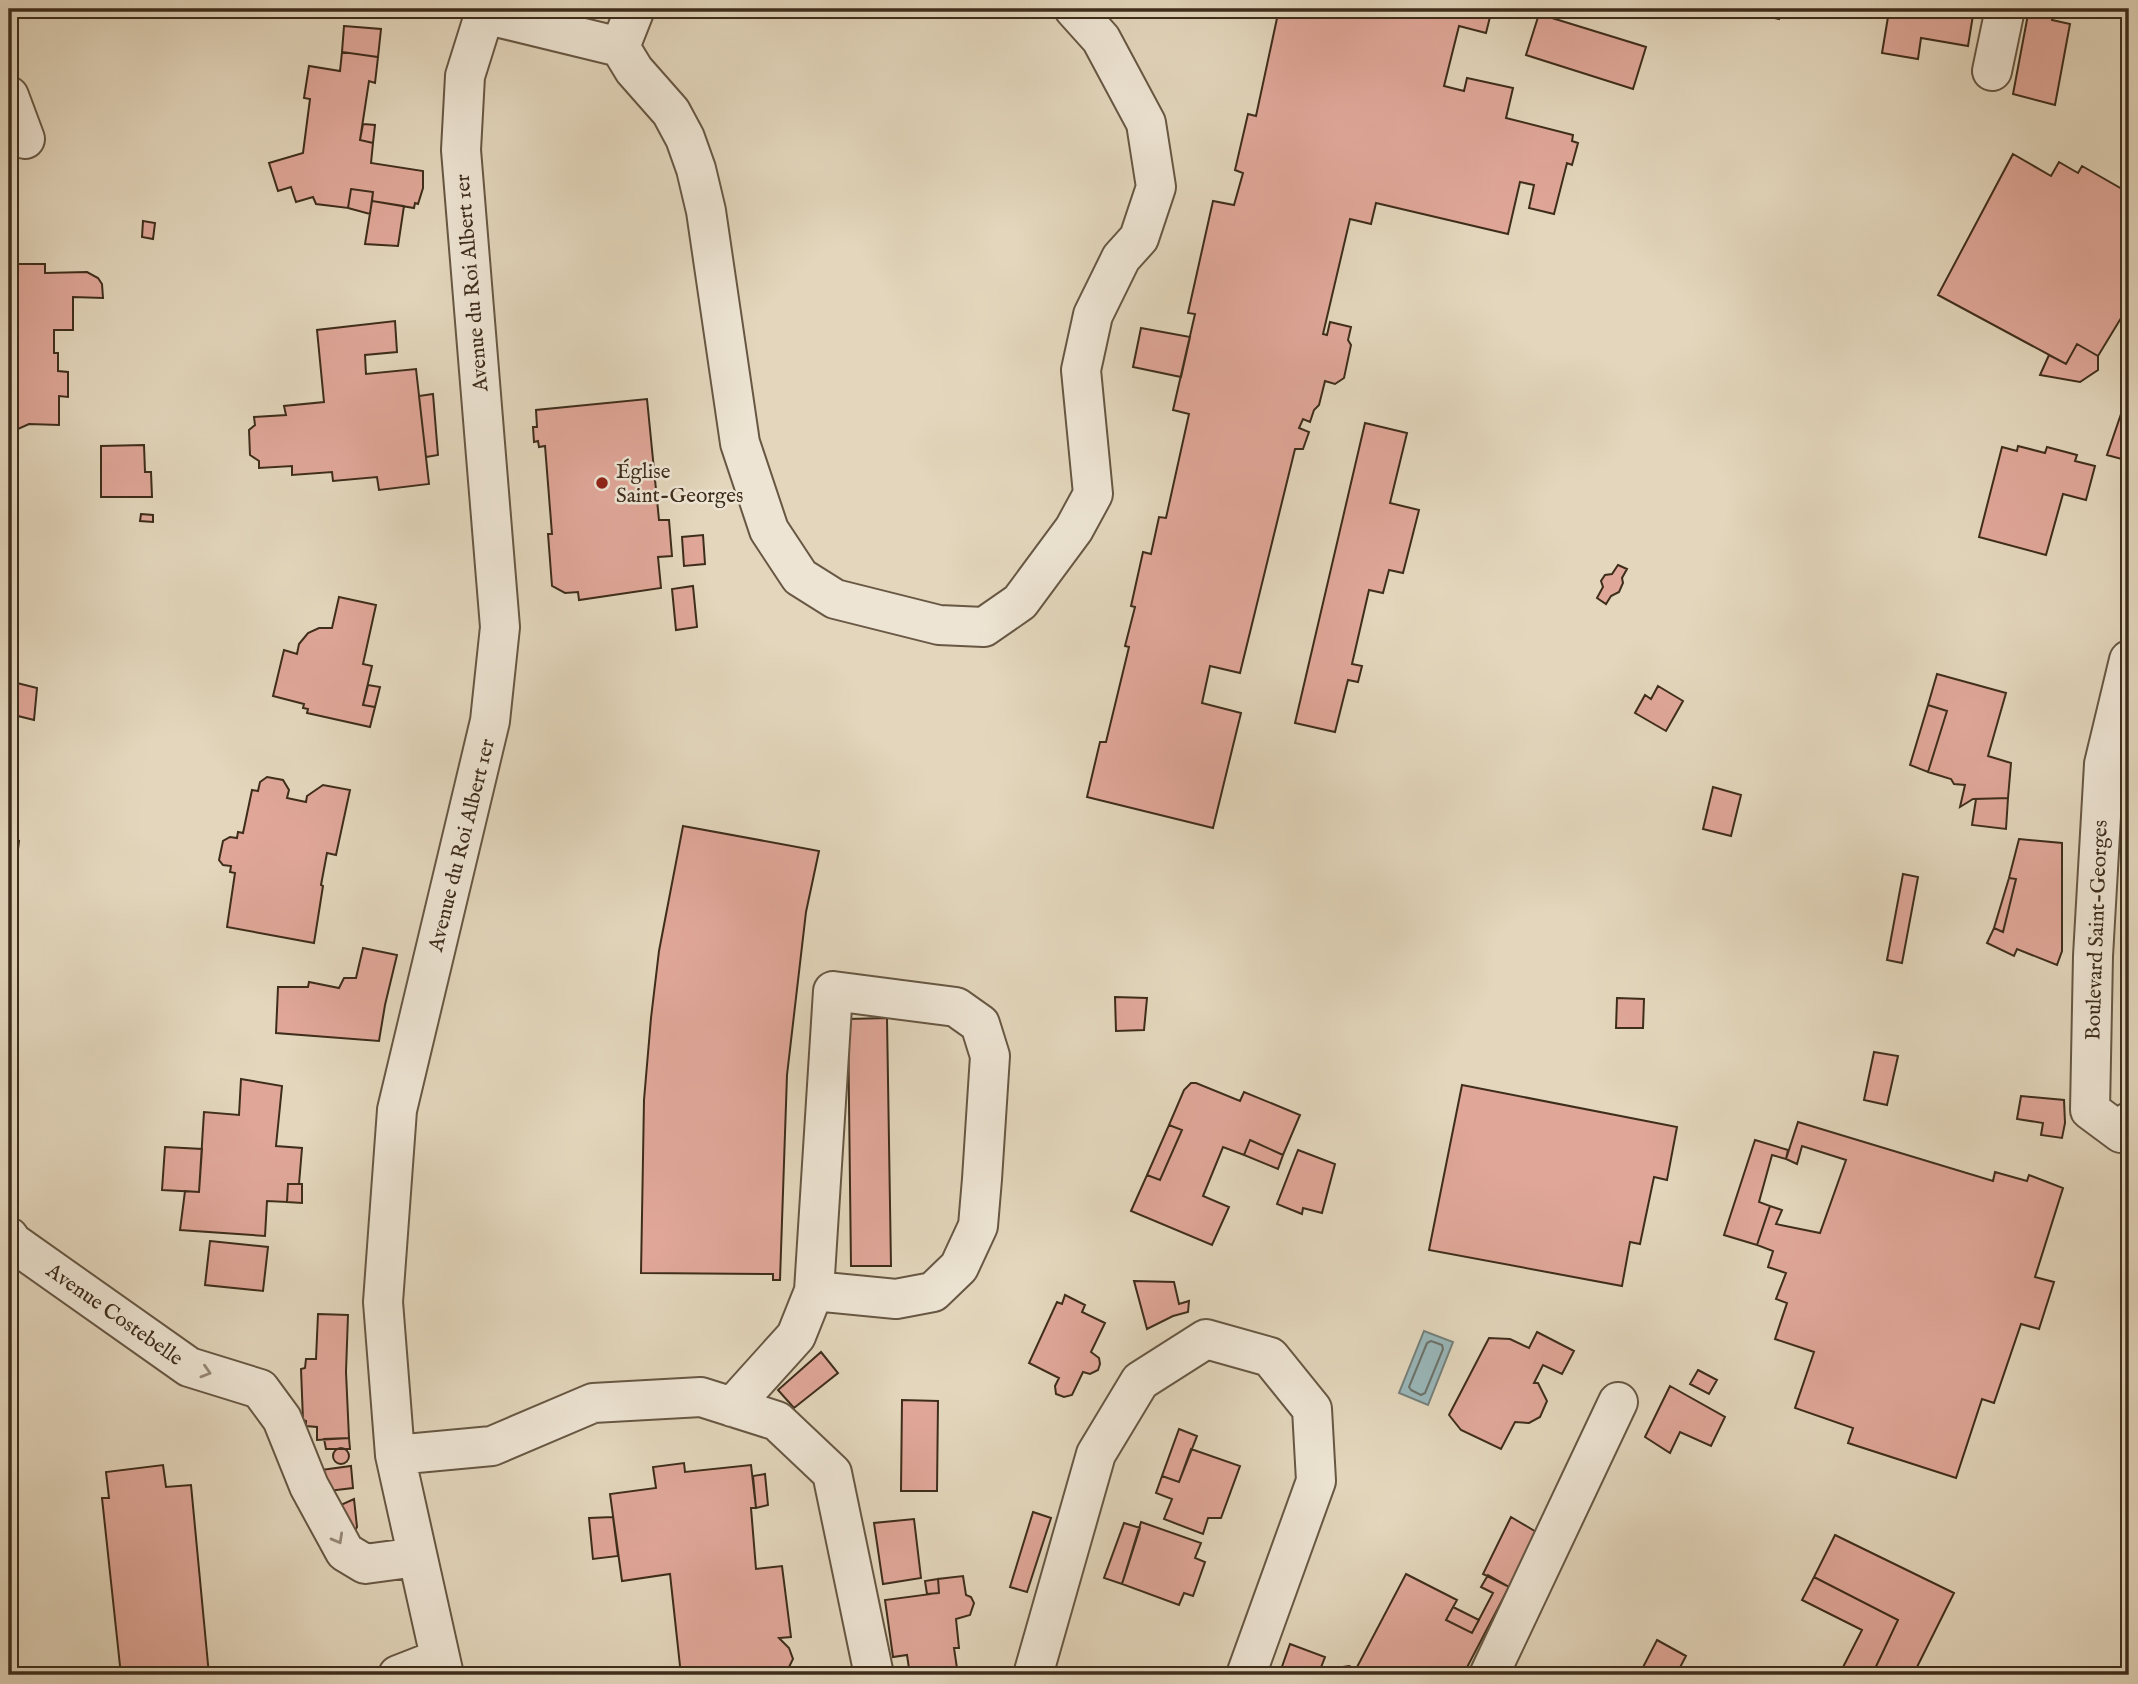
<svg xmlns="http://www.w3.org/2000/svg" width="2138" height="1684" viewBox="0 0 2138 1684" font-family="'IM FELL English',serif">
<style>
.water{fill:#99b7ba;stroke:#75807a;stroke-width:2}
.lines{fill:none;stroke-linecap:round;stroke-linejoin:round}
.shore{stroke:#6c726a;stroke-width:2}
.building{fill:#e0a799;stroke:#3e2d1b;stroke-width:2}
.minor-casing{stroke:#675743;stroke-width:42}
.minor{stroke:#ede4d3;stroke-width:38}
.oneway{stroke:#968877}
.poi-dot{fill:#8f2418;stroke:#ede4d3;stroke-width:2.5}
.labels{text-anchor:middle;stroke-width:5;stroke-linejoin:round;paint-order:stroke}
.street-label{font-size:21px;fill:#3e2d1b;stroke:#ede4d3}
.poi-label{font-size:21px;fill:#3e2d1b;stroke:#ede4d3;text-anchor:start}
</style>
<rect width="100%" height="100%" fill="#e3d6bc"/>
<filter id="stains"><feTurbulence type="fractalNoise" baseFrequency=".00286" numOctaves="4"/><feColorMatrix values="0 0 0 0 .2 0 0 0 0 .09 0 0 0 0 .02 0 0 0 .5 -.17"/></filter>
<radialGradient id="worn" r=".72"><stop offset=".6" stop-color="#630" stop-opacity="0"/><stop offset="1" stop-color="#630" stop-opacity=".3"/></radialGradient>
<path class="water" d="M1424,1331L1453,1342L1428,1405L1399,1393Z"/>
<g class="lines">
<path class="shore" d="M1431,1341L1442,1345L1443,1349L1425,1393L1421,1395L1411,1390L1409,1387L1427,1343Z"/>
</g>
<path class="building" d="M1279,9H1492L1486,33L1459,26L1444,86L1464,91L1467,78L1513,88L1506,118L1573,135L1572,141L1578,143L1572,165L1567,163L1554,214L1529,208L1534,185L1520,182L1508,234L1376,203L1371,224L1350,219L1323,334L1327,335L1330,322L1351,327L1348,340L1351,345L1344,378L1335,384L1325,381L1319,405L1314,410L1310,422L1303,419L1299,428L1309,432L1303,449H1295L1240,673L1210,666L1202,703L1241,713L1213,828L1087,797L1100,742H1106L1129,647L1125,646L1135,607L1131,606L1143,552L1151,554L1159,517L1166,518L1189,414L1173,410L1195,314L1188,313L1213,201L1234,205L1243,173L1235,170L1248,114L1256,116Z
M1763,9H1781L1779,19L1762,15Z
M1838,9H1974L1968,46L1921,38L1918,59L1882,53L1888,17Z
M2029,9H2055L2052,20L2070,24L2055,105L2013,94Z
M1539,14L1646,47L1633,89L1526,55Z
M344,26L381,29L378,57L342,52Z
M342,52L378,57L375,83L369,81L360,140L373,143L371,163L423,171V188L418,204L415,203L414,208L372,201L373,192L351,189L348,208L316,204L313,197L296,202L291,187L278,191L269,163L303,153L310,99L304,98L309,66L340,71Z
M2129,76V111L2122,109Z
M363,124L375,125L373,143L360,140Z
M2013,154L2051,176L2059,162L2078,173L2082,166L2129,193V305L2098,356L2077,344L2066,364L1938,295Z
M351,189L373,192L370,214L348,208Z
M372,201L404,206L398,246L365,244Z
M143,221L155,223L153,239L142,237Z
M9,264H45V273L87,272L98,278L102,284L103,298L73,297V330H54V353H58V371L68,372V397L59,396V425L29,424L9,433V359L16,357L17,300H9Z
M395,321L397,352L365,355L366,374L416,369L429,484L379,490L377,477L333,481L332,472L292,475V466L259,468V461L250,455L249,430L255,425L254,417L286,415L284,406L324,402L317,330Z
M1141,328L1190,337L1181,377L1133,367Z
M2077,344L2098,356V370L2080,382L2040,375L2049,355L2066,364Z
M433,394L438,455L426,457L419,396Z
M647,399L659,520H669L672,556L658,557L661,588L579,600L578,592L565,593L552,586L548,534H552L545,446L539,447L538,441L534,442L533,427H537L536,410Z
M2121,414L2129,417V461L2107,455Z
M1365,423L1407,433L1390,503L1419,510L1403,573L1389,570L1383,593L1369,590L1352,664L1362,666L1358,682L1348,680L1335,732L1295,723Z
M144,445L145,472H151L152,497H101V446Z
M2018,446L2045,453L2047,447L2077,455L2075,461L2095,466L2086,500L2063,494L2046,555L1979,537L2002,447L2017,451Z
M141,514L153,515V522L140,521Z
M703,535L705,564L684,566L682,537Z
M1618,565L1627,569L1622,578L1623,583L1619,592L1611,596L1606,604L1597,598L1603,587L1601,581L1605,575L1612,574Z
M693,586L697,627L676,630L672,589Z
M339,597L376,605L363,664L372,666L363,705L375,707L370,727L307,713L308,709L303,708L304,704L273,696L284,650L297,654L299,644L308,633L319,628H332Z
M1937,674L2006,693L1988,756L2011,763L2008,798L1973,799L1960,807L1965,785L1954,784L1951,779L1928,772L1947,711L1928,705Z
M9,681L37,688L34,720L14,715L9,709Z
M368,685L380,687L375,707L363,705Z
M1658,686L1683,701L1666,731L1635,713L1645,695L1651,699Z
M1928,705L1947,711L1928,772L1910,765Z
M267,777L283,780L289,790L287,798L306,802L307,796L323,785L350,790L336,855L327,853L321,885L323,886L314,943L227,927L235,873L230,872L231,866L223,865L219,860L223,841L230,837L237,838L238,832L243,833L252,790L258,791L260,782Z
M2126,778L2129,779V851L2112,849Z
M1713,787L1741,795L1731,836L1703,829Z
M2008,798L2006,829L1972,825L1976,799Z
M683,826L819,851L806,912L787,1075L780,1280H773V1274L641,1273L644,1100L651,1018L659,951Z
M2019,839L2062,843V951L2057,965L2017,949L2014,956L1987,943L1994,928L2003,932L2016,879L2009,878Z
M9,840L19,841L9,922Z
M1903,874L1918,877L1902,963L1887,960Z
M2009,878L2016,879L2003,932L1994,928Z
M363,948L397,955L385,1005L379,1041L276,1033L278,987H308L309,982L339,988L344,978H356Z
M1115,997L1147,998L1144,1030L1116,1031Z
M1617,998L1644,999L1643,1028H1616Z
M887,1018L891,1266H851L848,1019Z
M1874,1052L1898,1056L1887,1105L1864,1100Z
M241,1079L282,1086L276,1146L302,1148L299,1184H288L287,1202L267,1201L265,1236L180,1230L185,1191L199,1192L204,1112L239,1115Z
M1191,1083H1196L1240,1101L1244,1092L1300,1115L1283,1155L1250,1140L1244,1155L1223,1147L1203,1196L1229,1207L1212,1245L1131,1211L1147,1175L1160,1180L1182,1130L1169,1125L1184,1090Z
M1462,1085L1677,1127L1667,1180L1654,1177L1640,1244L1630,1242L1622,1286L1429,1250Z
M2021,1096L2064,1100L2065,1123L2062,1138L2041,1135L2043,1123L2017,1119Z
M1798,1122L1993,1181L1995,1172L2027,1181L2029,1175L2063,1188L2035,1277L2054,1282L2039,1329L2021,1324L1994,1403L1982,1399L1956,1478L1848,1443L1853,1428L1795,1408L1814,1352L1775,1339L1787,1303L1776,1299L1786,1273L1768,1267L1773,1251L1757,1245L1770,1206L1782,1210L1776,1224L1820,1233L1846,1160L1802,1146L1797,1164L1786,1159Z
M1169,1125L1182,1130L1160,1180L1147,1175Z
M1250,1140L1283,1155L1278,1169L1244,1155Z
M1755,1140L1788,1150L1786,1159L1772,1155L1759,1202L1770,1206L1757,1245L1724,1235Z
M165,1147L202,1149L199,1192L162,1190Z
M1298,1150L1335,1164L1322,1213L1303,1208L1302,1214L1277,1204Z
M288,1184H302V1203L287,1202Z
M210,1241L268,1247L263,1291L205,1285Z
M1134,1281L1174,1282L1179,1304L1189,1301L1188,1312L1173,1316L1147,1329Z
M1065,1295L1085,1305L1082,1312L1105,1323L1091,1352L1099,1358L1100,1364L1098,1370L1090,1374L1083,1372L1072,1395L1064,1397L1056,1394L1055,1386L1059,1378L1029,1363L1057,1302L1062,1304Z
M318,1314L348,1315L346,1372L349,1438L317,1440V1427L306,1426V1421L303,1420L301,1369L305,1368L306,1359H316Z
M1537,1332L1574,1351L1562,1374L1543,1365L1534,1383H1538L1547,1401L1540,1417L1529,1423L1515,1422L1501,1449L1461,1430L1449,1415L1489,1338L1510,1339L1529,1348Z
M821,1352L838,1373L794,1408L778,1390Z
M1698,1370L1717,1380L1709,1394L1690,1384Z
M1670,1386L1725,1417L1711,1446L1680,1432L1670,1453L1645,1437Z
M902,1400L938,1401L937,1491H901Z
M1179,1429L1197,1436L1179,1482L1162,1476Z
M349,1438L350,1449H326L324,1439Z
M333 1456a8 8 0 1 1 16 0a8 8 0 1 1-16 0Z
M1191,1449L1240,1466L1221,1518H1208L1203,1534L1164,1519L1172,1499L1156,1493L1162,1476L1179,1482Z
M684,1463L685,1472L751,1465L756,1508H751L756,1569L782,1566L791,1637L779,1638L789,1648L793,1659L785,1675H681L670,1574L622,1581L610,1494L656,1488L653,1467Z
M163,1465L166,1487L191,1485L209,1675H121L102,1498H109L106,1472Z
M351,1466L353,1488L328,1491L321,1470Z
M765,1474L768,1505L756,1508L753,1476Z
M354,1499L357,1527L354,1532L334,1508Z
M1033,1512L1051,1518L1027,1592L1010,1587Z
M613,1517L618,1556L593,1559L589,1518Z
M1511,1517L1538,1533L1509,1587L1483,1574Z
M914,1519L921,1578L883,1584L874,1523Z
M1141,1522L1201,1543L1195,1558L1205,1562L1193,1596L1184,1593L1179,1605L1122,1584Z
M1124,1523L1140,1528L1122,1584L1104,1578Z
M1835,1535L1954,1593L1913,1675H1872L1898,1620L1814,1577Z
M1406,1574L1457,1600L1446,1620L1472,1633L1493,1593L1481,1587L1488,1575L1509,1587L1463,1675H1337L1343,1667L1349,1666L1356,1669Z
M963,1576L966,1595L971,1597L974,1603L970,1615L956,1619L959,1648H954L958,1675H910L907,1655L893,1657L885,1600L939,1593L938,1579Z
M1814,1577L1898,1620L1872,1675H1839L1862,1630L1802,1600Z
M938,1579L939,1593L927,1594L925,1581Z
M1453,1607L1479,1620L1472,1633L1446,1620Z
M1657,1640L1686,1656L1676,1675H1639Z
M1290,1644L1325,1657L1318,1675H1279Z"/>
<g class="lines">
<defs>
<path id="minor" d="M484,14L620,47L634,70L671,112L685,138L696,169L706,211L740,443L769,530L800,577L835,599L939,625L984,627L1020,602L1074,529L1093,494L1081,370L1093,315L1121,258L1139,238L1156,187L1146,123L1101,39L1074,9
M620,47L635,9
M1992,71L2005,9
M9,96L25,139
M2129,660L2104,764L2093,956L2090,1110L2121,1133L2129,1122
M9,1237L12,1242L189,1367L260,1389L282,1419L309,1486L345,1552L365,1564L417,1557
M732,1407L796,1336L814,1291L833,991L956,1007L980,1024L990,1056L982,1179L978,1226L959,1267L933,1292L896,1299L814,1291
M395,1455L492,1446L593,1403L701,1397L777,1421L832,1473L874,1675
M398,1675L439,1659
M444,1675L395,1455L383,1302L397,1110L490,721L500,627L461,150L465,76L486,9
M1033,1675L1096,1454L1140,1381L1206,1339L1270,1357L1312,1409L1316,1481L1246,1675
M1489,1675L1618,1402"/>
</defs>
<use href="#minor" class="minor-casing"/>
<use href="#minor" class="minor"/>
</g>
<defs><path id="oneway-chevron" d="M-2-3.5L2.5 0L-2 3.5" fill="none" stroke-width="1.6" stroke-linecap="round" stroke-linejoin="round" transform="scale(1.75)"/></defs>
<g class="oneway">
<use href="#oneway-chevron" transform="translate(206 1372) rotate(17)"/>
<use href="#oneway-chevron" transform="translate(338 1539) rotate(61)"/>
</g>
<circle class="poi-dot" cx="602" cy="483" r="7"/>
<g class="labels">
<g class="street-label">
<text transform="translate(471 283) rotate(-95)" y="7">Avenue du Roi Albert 1er</text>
<text transform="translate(461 845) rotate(-76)" y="7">Avenue du Roi Albert 1er</text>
<text transform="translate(2096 930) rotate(-88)" y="7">Boulevard Saint-Georges</text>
<text transform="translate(115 1314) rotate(35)" y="7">Avenue Costebelle</text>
</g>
<g class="poi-label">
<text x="616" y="478">Église<tspan x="616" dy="24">Saint-Georges</tspan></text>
</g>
</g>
<rect width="2138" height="1684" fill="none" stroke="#e3d6bc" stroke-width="35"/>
<rect x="10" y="10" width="2117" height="1663" fill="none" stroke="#3e2d1b" stroke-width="3.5"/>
<rect x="18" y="18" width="2103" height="1649" fill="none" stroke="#3e2d1b" stroke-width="2"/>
<rect width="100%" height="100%" filter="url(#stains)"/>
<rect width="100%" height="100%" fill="url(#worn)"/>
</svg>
